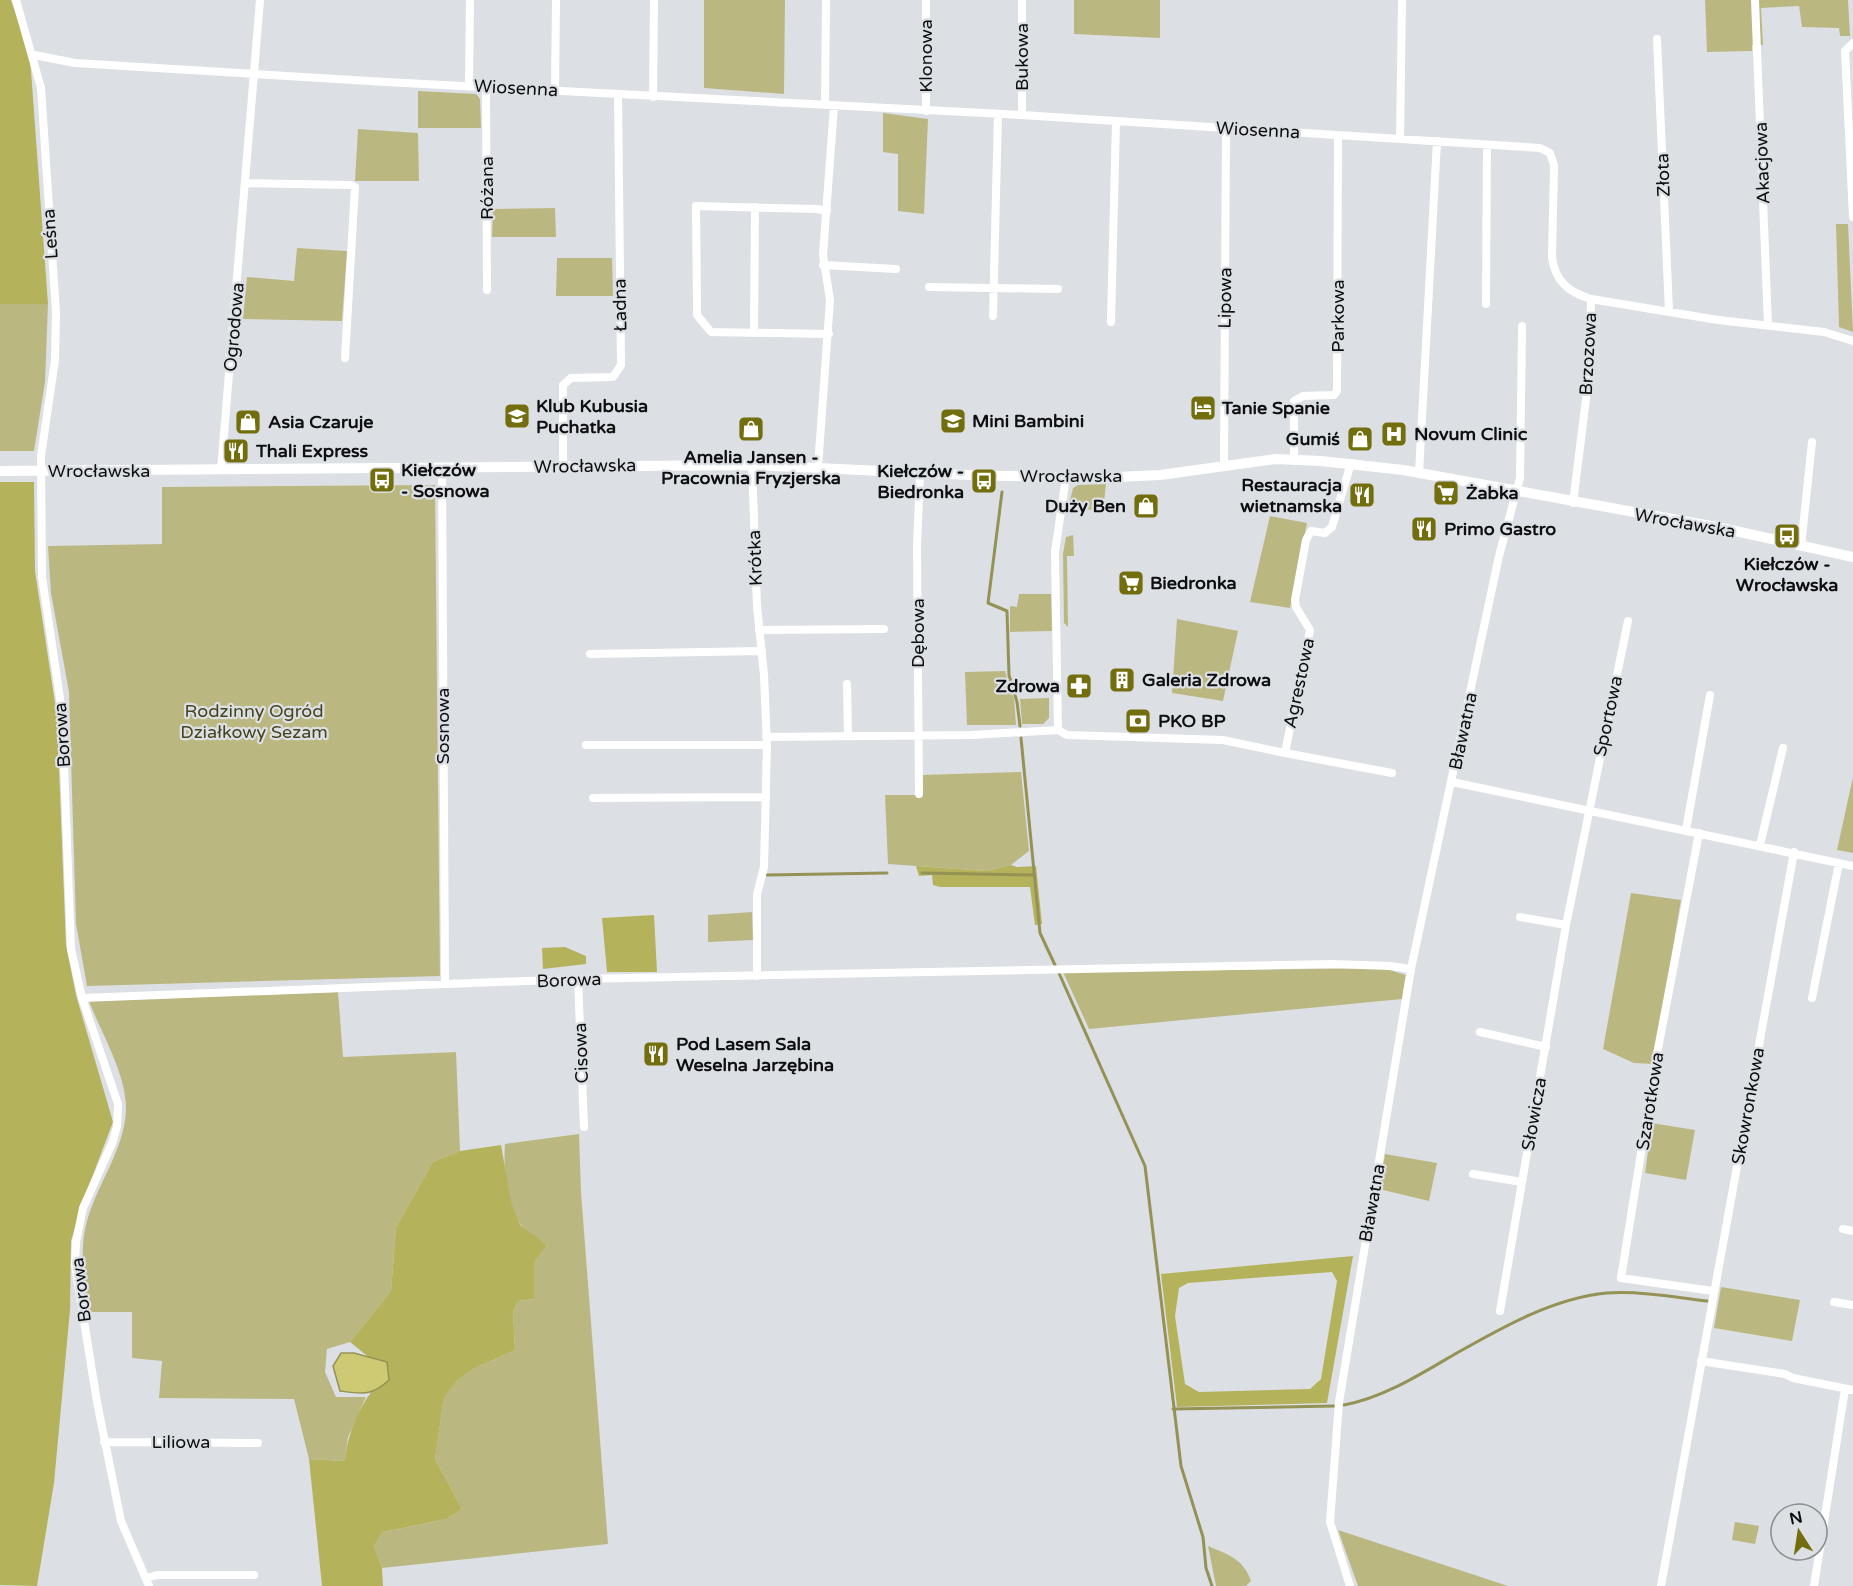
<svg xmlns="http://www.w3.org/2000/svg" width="1853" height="1586" viewBox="0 0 1853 1586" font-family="'Varela Round',sans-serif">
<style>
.green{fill:#bab880}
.forest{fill:#b5b25c;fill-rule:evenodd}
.water{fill:#cdca73;stroke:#949255;stroke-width:1.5}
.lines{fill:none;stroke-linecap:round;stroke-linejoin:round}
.stream{stroke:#949255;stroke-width:3}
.street{stroke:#fff;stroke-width:8}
.secondary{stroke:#fff;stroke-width:10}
.labels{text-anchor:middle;stroke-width:4.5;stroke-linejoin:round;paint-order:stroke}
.street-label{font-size:18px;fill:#0e0f10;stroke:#dce0e4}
.poi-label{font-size:18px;font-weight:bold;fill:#0e0f10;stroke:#dce0e4;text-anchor:start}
.park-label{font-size:18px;fill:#46441f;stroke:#dce0e4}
</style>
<rect width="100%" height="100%" fill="#dce0e4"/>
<path class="green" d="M704,0H785L784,94L704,88Z
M1074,0H1160V38L1074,34Z
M1705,0H1848L1850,36H1840L1839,28L1802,27L1799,6L1761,8L1763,45H1752V51L1707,52Z
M418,91L476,94L480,99L481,128H418Z
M883,113L928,119L924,214L898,211V154L883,152Z
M358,129L418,133L419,181H355Z
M555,208L556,237H492L493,209Z
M1836,224H1848L1853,332L1839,327Z
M297,248L347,251L342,321L243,319L247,277L294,281Z
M557,258H612L613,296H556Z
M0,304H48L45,382L34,451H0Z
M1106,484L1103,510L1068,509L1073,488L1078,485Z
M435,485L440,976L87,986L76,924L69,692L51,593L48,546L162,544V487Z
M1270,516L1307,523L1290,608L1250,602Z
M1073,535L1074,556H1067L1068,627L1064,623L1063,554L1066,537Z
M1019,594H1051L1052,631L1010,632V606L1017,607Z
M1177,619L1238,631L1223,701L1172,693Z
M1005,671L1014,699L1016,725H967L965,672Z
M1049,698V718L1043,724H1022L1020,699Z
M1021,772L1029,851L1011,865L987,871L888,864L885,795H923L922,775Z
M1853,777V853L1837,850Z
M1631,893L1681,900L1653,1064L1634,1063L1603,1049Z
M752,912L753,940L708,942V915Z
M1383,968L1406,975L1402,999L1089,1029L1063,972Z
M338,992L343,1057L456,1052L460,1151L433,1162L396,1227L391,1291L350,1342L327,1349L325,1372L336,1397H366L348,1437L345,1461L309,1459L294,1399L159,1398L162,1361L132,1358V1312H86C86,1282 78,1252 87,1221C97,1184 125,1149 126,1109C126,1073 102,1035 89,1001Z
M1652,1123L1695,1130L1686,1180L1645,1173Z
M579,1134L581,1192L608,1544L382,1568L374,1546L383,1532L447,1519L462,1509L435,1459L444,1396L457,1381L473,1369L515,1350L513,1312L518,1301L534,1299V1263L547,1245C539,1239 526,1232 520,1224C506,1204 503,1167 505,1144Z
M1385,1154L1437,1163L1429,1201L1379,1189Z
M1721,1287L1800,1300L1792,1341L1714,1328Z
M1735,1522L1759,1526L1755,1544L1732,1540Z
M1338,1530L1508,1586H1358Z
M1208,1546C1227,1554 1244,1559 1251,1581L1246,1586H1216Z"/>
<path class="forest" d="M0,0H11L30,57L48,304H0Z
M0,482H34L35,571L57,716L66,945L76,995L113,1122L83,1201L71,1241L70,1310L54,1483L37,1586L0,1585Z
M1011,865L1017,867L1036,866L1042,924L1035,925L1030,887H940L933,885L932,875L919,876L916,866L987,871Z
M654,915L657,972H607L602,918Z
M565,947L586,956V964L543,969L542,948Z
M501,1145L511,1202L520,1225L547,1245L534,1263V1299L518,1301L513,1312L515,1350L473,1369L457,1381L444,1397L435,1459L462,1509L447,1519L383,1532L374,1546L382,1568L383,1586H322L309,1459L345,1461C349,1424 363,1400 387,1372L350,1342L391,1291L396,1227L433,1162L460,1151Z
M1353,1256L1327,1403L1177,1407L1161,1274ZM1332,1272L1337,1281L1321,1379L1310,1389L1199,1392L1185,1384L1175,1316L1179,1288L1188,1283Z"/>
<path class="water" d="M341,1353H354L387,1362L389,1380C372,1396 363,1394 340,1391L333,1366Z"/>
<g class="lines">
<path class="stream" d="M1002,492L988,603L1007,611L1009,675L1017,702L1020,726
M1021,738L1040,933L1055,965
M922,873L1034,875
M767,875L887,873
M1058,971L1145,1166L1181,1466L1203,1537L1206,1568L1212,1586
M1344,1405C1383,1398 1421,1374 1455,1354C1501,1328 1553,1298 1607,1293C1639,1291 1675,1297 1707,1301
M1173,1409L1334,1406"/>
<path class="street" d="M16,0L41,88L56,312L55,360L41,456L42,577L62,712L71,949L82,998L118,1104L117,1126L113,1141L83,1208L76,1242L75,1265L97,1402L121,1521L149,1586
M1755,0L1768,325
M1657,39L1669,311
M1853,43L1845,51L1853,217
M34,55L75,63L386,82L1022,115L1540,148L1550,153L1554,165L1552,257C1555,281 1568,292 1591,299L1718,320L1824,332L1853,341
M469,86L470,0
M486,87L487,290
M555,89L556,0
M653,97L654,0
M825,105L826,0
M926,111V0
M1022,115V0
M1400,139L1402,0
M246,183L351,185L355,187L345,358
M827,211L817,209L696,206L697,304V315L711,332L829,334
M823,265L896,269
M929,287L1058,289
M1486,304L1487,145
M993,316L998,115
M1111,322L1116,121
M754,333L755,207
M1294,460V401L1303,396L1334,395L1337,391L1338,135
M1351,463L1332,527L1325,533L1311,531L1306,540L1295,600L1296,607L1310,630L1285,753L1392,773
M752,465L757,606L764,675L767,745L764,867L757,894V976
M563,466V385L571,378L613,377L621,365L618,95
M818,467L830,300L823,255L834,106
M1224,467L1226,129
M442,468L445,984
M221,470L260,0
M1419,473L1437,141
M1573,503L1590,367L1591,299
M1801,547L1812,442
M759,630L884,629
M590,654L762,651
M847,684L848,736
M1058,730L1055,552L1066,477
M766,737L972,735L1058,730L1067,735L1223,740L1285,753
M586,745H767
M1452,782L1853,866
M919,794L917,547L920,473
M593,798L766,797
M1686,830L1710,695
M1699,833L1657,1054L1621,1278L1713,1291
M1760,845L1783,748
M1520,917L1566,925
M578,979L584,1127
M82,998L578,979L1332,964L1390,966L1411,969
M1812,998L1839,863
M1480,1032L1546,1047
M1473,1174L1522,1182
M1843,1229L1853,1231
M1834,1302L1853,1305
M1500,1311L1566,925L1628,621
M1701,1361L1785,1374L1793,1378L1853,1390
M104,1442L258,1443
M146,1578L157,1575H254
M1350,1586L1330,1522L1339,1402L1411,969L1499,556L1520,478L1522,326
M1661,1586L1794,852
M1814,1586L1845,1389"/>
<path class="secondary" d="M0,471L752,465L969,475L1096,478L1160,475L1276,459L1321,461L1403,470L1722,528L1853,557"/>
</g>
<defs>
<symbol id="hotel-square" viewBox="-11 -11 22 22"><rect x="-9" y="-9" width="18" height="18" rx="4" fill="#726e0e" stroke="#dce0e4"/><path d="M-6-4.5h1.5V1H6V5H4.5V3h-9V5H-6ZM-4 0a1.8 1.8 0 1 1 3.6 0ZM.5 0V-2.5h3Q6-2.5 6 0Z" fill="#fff"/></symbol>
<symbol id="school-square" viewBox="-11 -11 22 22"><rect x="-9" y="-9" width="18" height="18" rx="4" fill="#726e0e" stroke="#dce0e4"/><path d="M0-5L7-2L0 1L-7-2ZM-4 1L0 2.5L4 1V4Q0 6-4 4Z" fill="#fff"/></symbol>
<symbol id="shop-square" viewBox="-11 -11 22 22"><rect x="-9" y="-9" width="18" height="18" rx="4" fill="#726e0e" stroke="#dce0e4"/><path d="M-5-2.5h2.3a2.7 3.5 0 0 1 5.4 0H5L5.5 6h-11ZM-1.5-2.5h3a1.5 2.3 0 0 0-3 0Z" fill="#fff"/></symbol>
<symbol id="hospital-square" viewBox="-11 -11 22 22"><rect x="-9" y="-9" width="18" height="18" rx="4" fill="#726e0e" stroke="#dce0e4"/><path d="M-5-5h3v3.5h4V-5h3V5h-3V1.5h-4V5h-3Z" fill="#fff"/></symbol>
<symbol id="restaurant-square" viewBox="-11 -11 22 22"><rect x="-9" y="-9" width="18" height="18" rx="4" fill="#726e0e" stroke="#dce0e4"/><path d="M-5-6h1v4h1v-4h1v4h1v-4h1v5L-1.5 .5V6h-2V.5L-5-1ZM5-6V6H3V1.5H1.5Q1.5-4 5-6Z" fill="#fff"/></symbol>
<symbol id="bus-square" viewBox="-11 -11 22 22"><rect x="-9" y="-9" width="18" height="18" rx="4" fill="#726e0e" stroke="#dce0e4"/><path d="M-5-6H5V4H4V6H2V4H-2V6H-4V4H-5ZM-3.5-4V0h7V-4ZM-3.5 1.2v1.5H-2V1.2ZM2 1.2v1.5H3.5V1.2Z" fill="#fff"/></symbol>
<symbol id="supermarket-square" viewBox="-11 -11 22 22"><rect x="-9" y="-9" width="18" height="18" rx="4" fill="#726e0e" stroke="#dce0e4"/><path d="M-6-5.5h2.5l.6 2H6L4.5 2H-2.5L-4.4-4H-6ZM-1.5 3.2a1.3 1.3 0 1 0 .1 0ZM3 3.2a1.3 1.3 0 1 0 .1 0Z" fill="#fff"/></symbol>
<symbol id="building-square" viewBox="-11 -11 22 22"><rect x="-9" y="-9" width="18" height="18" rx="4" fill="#726e0e" stroke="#dce0e4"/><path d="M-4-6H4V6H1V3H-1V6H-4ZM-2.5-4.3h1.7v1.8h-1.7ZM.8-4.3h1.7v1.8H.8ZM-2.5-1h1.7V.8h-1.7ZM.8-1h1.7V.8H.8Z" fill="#fff"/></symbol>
<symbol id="pharmacy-square" viewBox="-11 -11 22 22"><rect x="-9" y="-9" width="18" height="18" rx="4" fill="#726e0e" stroke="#dce0e4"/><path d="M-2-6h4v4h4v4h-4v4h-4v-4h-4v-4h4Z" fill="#fff"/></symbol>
<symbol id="bank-square" viewBox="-11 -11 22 22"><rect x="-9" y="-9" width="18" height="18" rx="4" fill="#726e0e" stroke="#dce0e4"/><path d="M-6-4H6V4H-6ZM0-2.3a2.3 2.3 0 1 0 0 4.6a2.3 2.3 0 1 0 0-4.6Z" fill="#fff"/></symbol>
</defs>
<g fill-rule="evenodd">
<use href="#hotel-square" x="1188" y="393" width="30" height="30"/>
<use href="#school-square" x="502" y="401" width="30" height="30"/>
<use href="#school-square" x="938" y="406" width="30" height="30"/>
<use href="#shop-square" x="233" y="407" width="30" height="30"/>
<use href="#shop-square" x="736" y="414" width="30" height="30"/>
<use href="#hospital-square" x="1379" y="419" width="30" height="30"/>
<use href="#shop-square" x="1345" y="424" width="30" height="30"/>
<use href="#restaurant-square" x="221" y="436" width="30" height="30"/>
<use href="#bus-square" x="367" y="465" width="30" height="30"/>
<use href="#bus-square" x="969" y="466" width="30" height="30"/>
<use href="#supermarket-square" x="1431" y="478" width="30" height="30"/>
<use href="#restaurant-square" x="1347" y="480" width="30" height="30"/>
<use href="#shop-square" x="1131" y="491" width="30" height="30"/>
<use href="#restaurant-square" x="1409" y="514" width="30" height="30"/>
<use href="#bus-square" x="1772" y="521" width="30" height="30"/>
<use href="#supermarket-square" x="1116" y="568" width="30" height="30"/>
<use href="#building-square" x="1107" y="665" width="30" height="30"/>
<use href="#pharmacy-square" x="1064" y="671" width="30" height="30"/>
<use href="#bank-square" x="1123" y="706" width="30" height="30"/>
<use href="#restaurant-square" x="641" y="1039" width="30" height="30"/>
</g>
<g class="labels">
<g class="street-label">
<text transform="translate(926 56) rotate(-90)" y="6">Klonowa</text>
<text transform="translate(1022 57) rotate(-90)" y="6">Bukowa</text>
<text transform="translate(516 88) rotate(3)" y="6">Wiosenna</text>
<text transform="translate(1258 130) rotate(3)" y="6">Wiosenna</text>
<text transform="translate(1762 163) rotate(-92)" y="6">Akacjowa</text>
<text transform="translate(1663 175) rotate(-92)" y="6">Złota</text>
<text transform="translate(487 188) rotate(-90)" y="6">Różana</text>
<text transform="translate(50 234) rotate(-94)" y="6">Leśna</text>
<text transform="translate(1225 298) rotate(-89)" y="6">Lipowa</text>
<text transform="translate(620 305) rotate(-91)" y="6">Ładna</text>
<text transform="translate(1338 316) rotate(-90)" y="6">Parkowa</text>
<text transform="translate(234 327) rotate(-85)" y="6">Ogrodowa</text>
<text transform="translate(1588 354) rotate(-87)" y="6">Brzozowa</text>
<text transform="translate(585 466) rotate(-1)" y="6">Wrocławska</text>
<text x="99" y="477">Wrocławska</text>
<text x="1071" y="482">Wrocławska</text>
<text transform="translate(1685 523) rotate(10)" y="6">Wrocławska</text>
<text transform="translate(755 558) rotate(-92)" y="6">Krótka</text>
<text transform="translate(918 633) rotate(-90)" y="6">Dębowa</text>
<text transform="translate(1299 683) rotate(-78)" y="6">Agrestowa</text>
<text transform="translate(1608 716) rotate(-78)" y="6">Sportowa</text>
<text transform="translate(443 726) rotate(-90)" y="6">Sosnowa</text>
<text transform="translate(1463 731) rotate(-78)" y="6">Bławatna</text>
<text transform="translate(62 735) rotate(-94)" y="6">Borowa</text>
<text transform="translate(569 980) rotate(-2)" y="6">Borowa</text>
<text transform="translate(581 1053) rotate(-92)" y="6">Cisowa</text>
<text transform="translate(1650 1101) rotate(-81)" y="6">Szarotkowa</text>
<text transform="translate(1748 1106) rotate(-80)" y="6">Skowronkowa</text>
<text transform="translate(1534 1114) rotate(-80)" y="6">Słowicza</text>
<text transform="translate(1372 1203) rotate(-80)" y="6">Bławatna</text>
<text transform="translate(81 1290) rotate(-97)" y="6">Borowa</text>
<text x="181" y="1448">Liliowa</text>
</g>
<g class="poi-label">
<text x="536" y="412">Klub Kubusia<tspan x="536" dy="21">Puchatka</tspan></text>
<text x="1222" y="414">Tanie Spanie</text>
<text x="972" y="427">Mini Bambini</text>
<text x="268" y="428">Asia Czaruje</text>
<text x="1414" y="440">Novum Clinic</text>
<text x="1340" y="445" text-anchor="end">Gumiś</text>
<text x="256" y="457">Thali Express</text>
<text x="751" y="463" text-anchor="middle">Amelia Jansen -<tspan x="751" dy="21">Pracownia Fryzjerska</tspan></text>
<text x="401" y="476">Kiełczów<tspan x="401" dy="21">- Sosnowa</tspan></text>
<text x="964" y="477" text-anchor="end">Kiełczów -<tspan x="964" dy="21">Biedronka</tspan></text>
<text x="1342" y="491" text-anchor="end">Restauracja<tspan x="1342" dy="21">wietnamska</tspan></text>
<text x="1466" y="499">Żabka</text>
<text x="1126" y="512" text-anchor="end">Duży Ben</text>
<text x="1444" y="535">Primo Gastro</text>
<text x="1787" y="570" text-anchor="middle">Kiełczów -<tspan x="1787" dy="21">Wrocławska</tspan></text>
<text x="1150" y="589">Biedronka</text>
<text x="1142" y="686">Galeria Zdrowa</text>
<text x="1060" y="692" text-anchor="end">Zdrowa</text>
<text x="1158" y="727">PKO BP</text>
<text x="676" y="1050">Pod Lasem Sala<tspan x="676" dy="21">Weselna Jarzębina</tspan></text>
</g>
<g class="park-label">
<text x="254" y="717">Rodzinny Ogród<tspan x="254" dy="21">Działkowy Sezam</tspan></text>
</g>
</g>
<g transform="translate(1799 1532) rotate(348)"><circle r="28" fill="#dce0e4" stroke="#8a8c8f" stroke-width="1.5"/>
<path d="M0-4.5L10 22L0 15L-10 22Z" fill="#726e0e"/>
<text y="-9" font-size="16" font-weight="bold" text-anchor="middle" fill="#0e0f10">N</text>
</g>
</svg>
